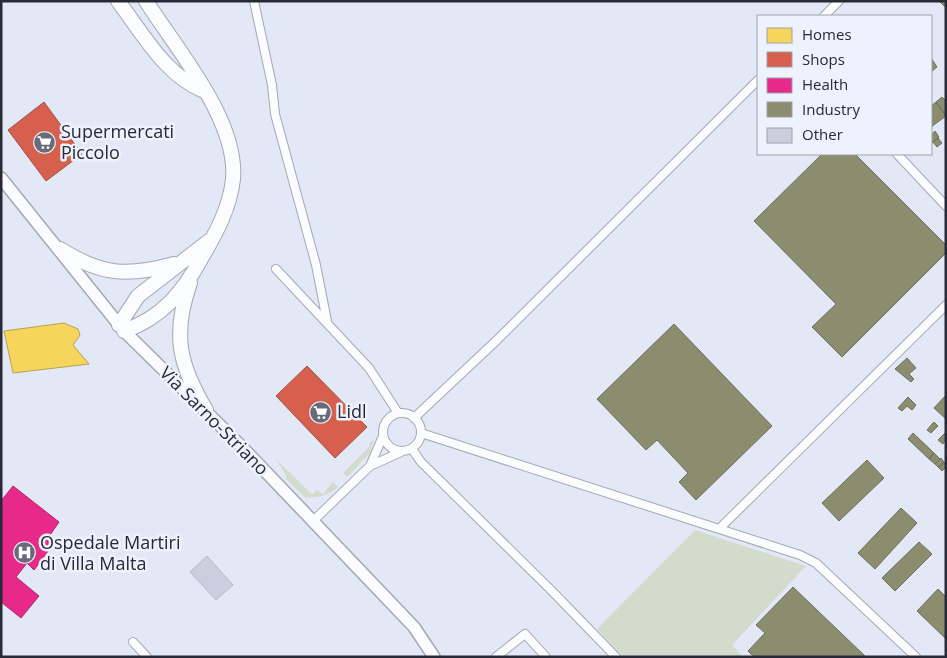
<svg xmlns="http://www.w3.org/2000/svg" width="947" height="658" viewBox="0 0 947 658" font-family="'Open Sans',sans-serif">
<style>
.green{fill:#d2dccd}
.homes{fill:#f6d55c;stroke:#b8a250}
.shops{fill:#d6604d;stroke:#a25046}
.health{fill:#e7298a;stroke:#ad2970}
.industry{fill:#8c8c6e;stroke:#6e6f5d}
.building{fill:#c9cfdf;stroke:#b6bac5}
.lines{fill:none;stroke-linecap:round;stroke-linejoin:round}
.street-casing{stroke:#a4a8b3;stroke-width:10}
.secondary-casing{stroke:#a4a8b3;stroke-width:14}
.highway-casing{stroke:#a4a8b3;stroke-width:16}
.street{stroke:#fbfcfe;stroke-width:8}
.secondary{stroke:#fbfcfe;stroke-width:11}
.highway{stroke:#fbfcfe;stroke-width:14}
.labels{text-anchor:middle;stroke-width:5;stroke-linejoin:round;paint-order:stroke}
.poi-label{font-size:18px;fill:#272a34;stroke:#edf2fc;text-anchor:start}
.street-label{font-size:18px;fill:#272a34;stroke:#edf2fc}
</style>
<rect width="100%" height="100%" fill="#e2e8f6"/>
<path class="green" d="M374,439L370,453L347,477L343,473L370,446L369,444Z
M276,459L312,495L317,490L323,494L333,482L338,487C327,496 318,498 305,497L286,479V475Z
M695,530L806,566L732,645L743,657H624L597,629Z"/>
<path class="homes" d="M64,323L78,329L80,335L73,345L89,364L13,373L4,331Z"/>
<path class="shops" d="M44,102L82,154L46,181L8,130Z
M307,366L367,427L335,458L276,396Z"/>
<path class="health" d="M13,486L59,522L48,538L54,543L34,570L27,563L16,577L39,596L21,618L1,602V501Z"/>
<path class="industry" d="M939,1H946V8Z
M931,58L937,67L931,72Z
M942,97L946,101V115L936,102Z
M936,102L946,116L931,127V106Z
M935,131L939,137L931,144V135Z
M938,138L942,143L937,147L933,142Z
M822,154H855L946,245V253L842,357L812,327L836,304L754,221Z
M674,324L772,426L696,500L679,482L688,473L657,440L646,450L597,399Z
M907,358L916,368L909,374L914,379L911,382L895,369Z
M946,395V419L934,408Z
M908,397L916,405L912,410L907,406L902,411L898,408Z
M934,422L938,426L931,433L927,430Z
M913,433L934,453L929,459L908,439Z
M945,433L946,440L943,444L938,440Z
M934,453L940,459L935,464L929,459Z
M941,458L944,462L939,468L935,464Z
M867,460L884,478L839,521L822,503Z
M944,462L946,467L942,471L939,468Z
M901,508L917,523L875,569L858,553Z
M919,542L932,554L895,591L882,578Z
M793,587L866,657H754L748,651L765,633L756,625Z
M938,589L946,597V639L917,611Z"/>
<path class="building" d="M207,556L233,585L216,600L190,572Z"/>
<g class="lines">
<defs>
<path id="street" d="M254,1L272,85L275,114L316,265L327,321
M824,16L839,1
M897,154L946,206
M276,269L369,368L398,413
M383 432a19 19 0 1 1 38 0a19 19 0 1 1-38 0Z
M414,418L497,340L758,80
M421,433L800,555L816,563L916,657
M412,449L421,462L551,590L616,657
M370,466L383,436
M313,521L370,466L401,452
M720,528L946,305
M133,642L147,657
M496,657L525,634L546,657"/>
<path id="secondary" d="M1,178L124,331L242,447L414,627L434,657"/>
<path id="highway" d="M118,1C143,34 165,75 204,91
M60,249C101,275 127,277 174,264
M190,283C172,334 179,365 206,410
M119,325L138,296L209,241
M124,331C162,318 184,291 202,257C216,233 230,208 233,179C238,120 177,50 146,1"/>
</defs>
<use href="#street" class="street-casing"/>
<use href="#secondary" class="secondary-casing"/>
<use href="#highway" class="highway-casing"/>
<use href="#street" class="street"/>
<use href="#secondary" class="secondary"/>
<use href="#highway" class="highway"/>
</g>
<defs>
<symbol id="supermarket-disc" viewBox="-11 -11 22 22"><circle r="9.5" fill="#686c78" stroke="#edf2fc"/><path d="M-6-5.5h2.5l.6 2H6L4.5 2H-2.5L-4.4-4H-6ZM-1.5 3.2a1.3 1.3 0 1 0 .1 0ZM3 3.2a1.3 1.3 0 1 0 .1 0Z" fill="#fff"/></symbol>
<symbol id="hospital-disc" viewBox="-11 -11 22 22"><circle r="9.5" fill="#686c78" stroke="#edf2fc"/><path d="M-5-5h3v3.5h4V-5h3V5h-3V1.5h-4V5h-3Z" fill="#fff"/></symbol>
</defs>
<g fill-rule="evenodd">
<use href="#supermarket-disc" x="32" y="130" width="25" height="25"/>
<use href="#supermarket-disc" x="308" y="400" width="25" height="25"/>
<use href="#hospital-disc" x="12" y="540" width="25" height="25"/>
</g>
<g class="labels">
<g class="poi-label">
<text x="61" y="138">Supermercati<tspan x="61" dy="21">Piccolo</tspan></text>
<text x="337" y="418">Lidl</text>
<text x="40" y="549">Ospedale Martiri<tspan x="40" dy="21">di Villa Malta</tspan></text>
</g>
<g class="street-label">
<text transform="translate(214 421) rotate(45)" y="6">Via Sarno-Striano</text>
</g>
</g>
<rect width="947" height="658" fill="none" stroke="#272a34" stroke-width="5"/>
<rect x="757" y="15" width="175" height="140" fill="#edf2fc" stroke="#9ea2ac"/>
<rect x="767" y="28" width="25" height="15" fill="#f6d55c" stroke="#9ea2ac"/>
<text x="802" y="40" font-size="15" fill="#272a34">Homes</text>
<rect x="767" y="52" width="25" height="15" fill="#d6604d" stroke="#9ea2ac"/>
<text x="802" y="65" font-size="15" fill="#272a34">Shops</text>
<rect x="767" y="78" width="25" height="15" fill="#e7298a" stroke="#9ea2ac"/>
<text x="802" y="90" font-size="15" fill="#272a34">Health</text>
<rect x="767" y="102" width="25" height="15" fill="#8c8c6e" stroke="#9ea2ac"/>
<text x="802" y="115" font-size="15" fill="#272a34">Industry</text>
<rect x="767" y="128" width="25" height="15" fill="#c9cfdf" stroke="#9ea2ac"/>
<text x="802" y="140" font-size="15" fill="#272a34">Other</text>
</svg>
